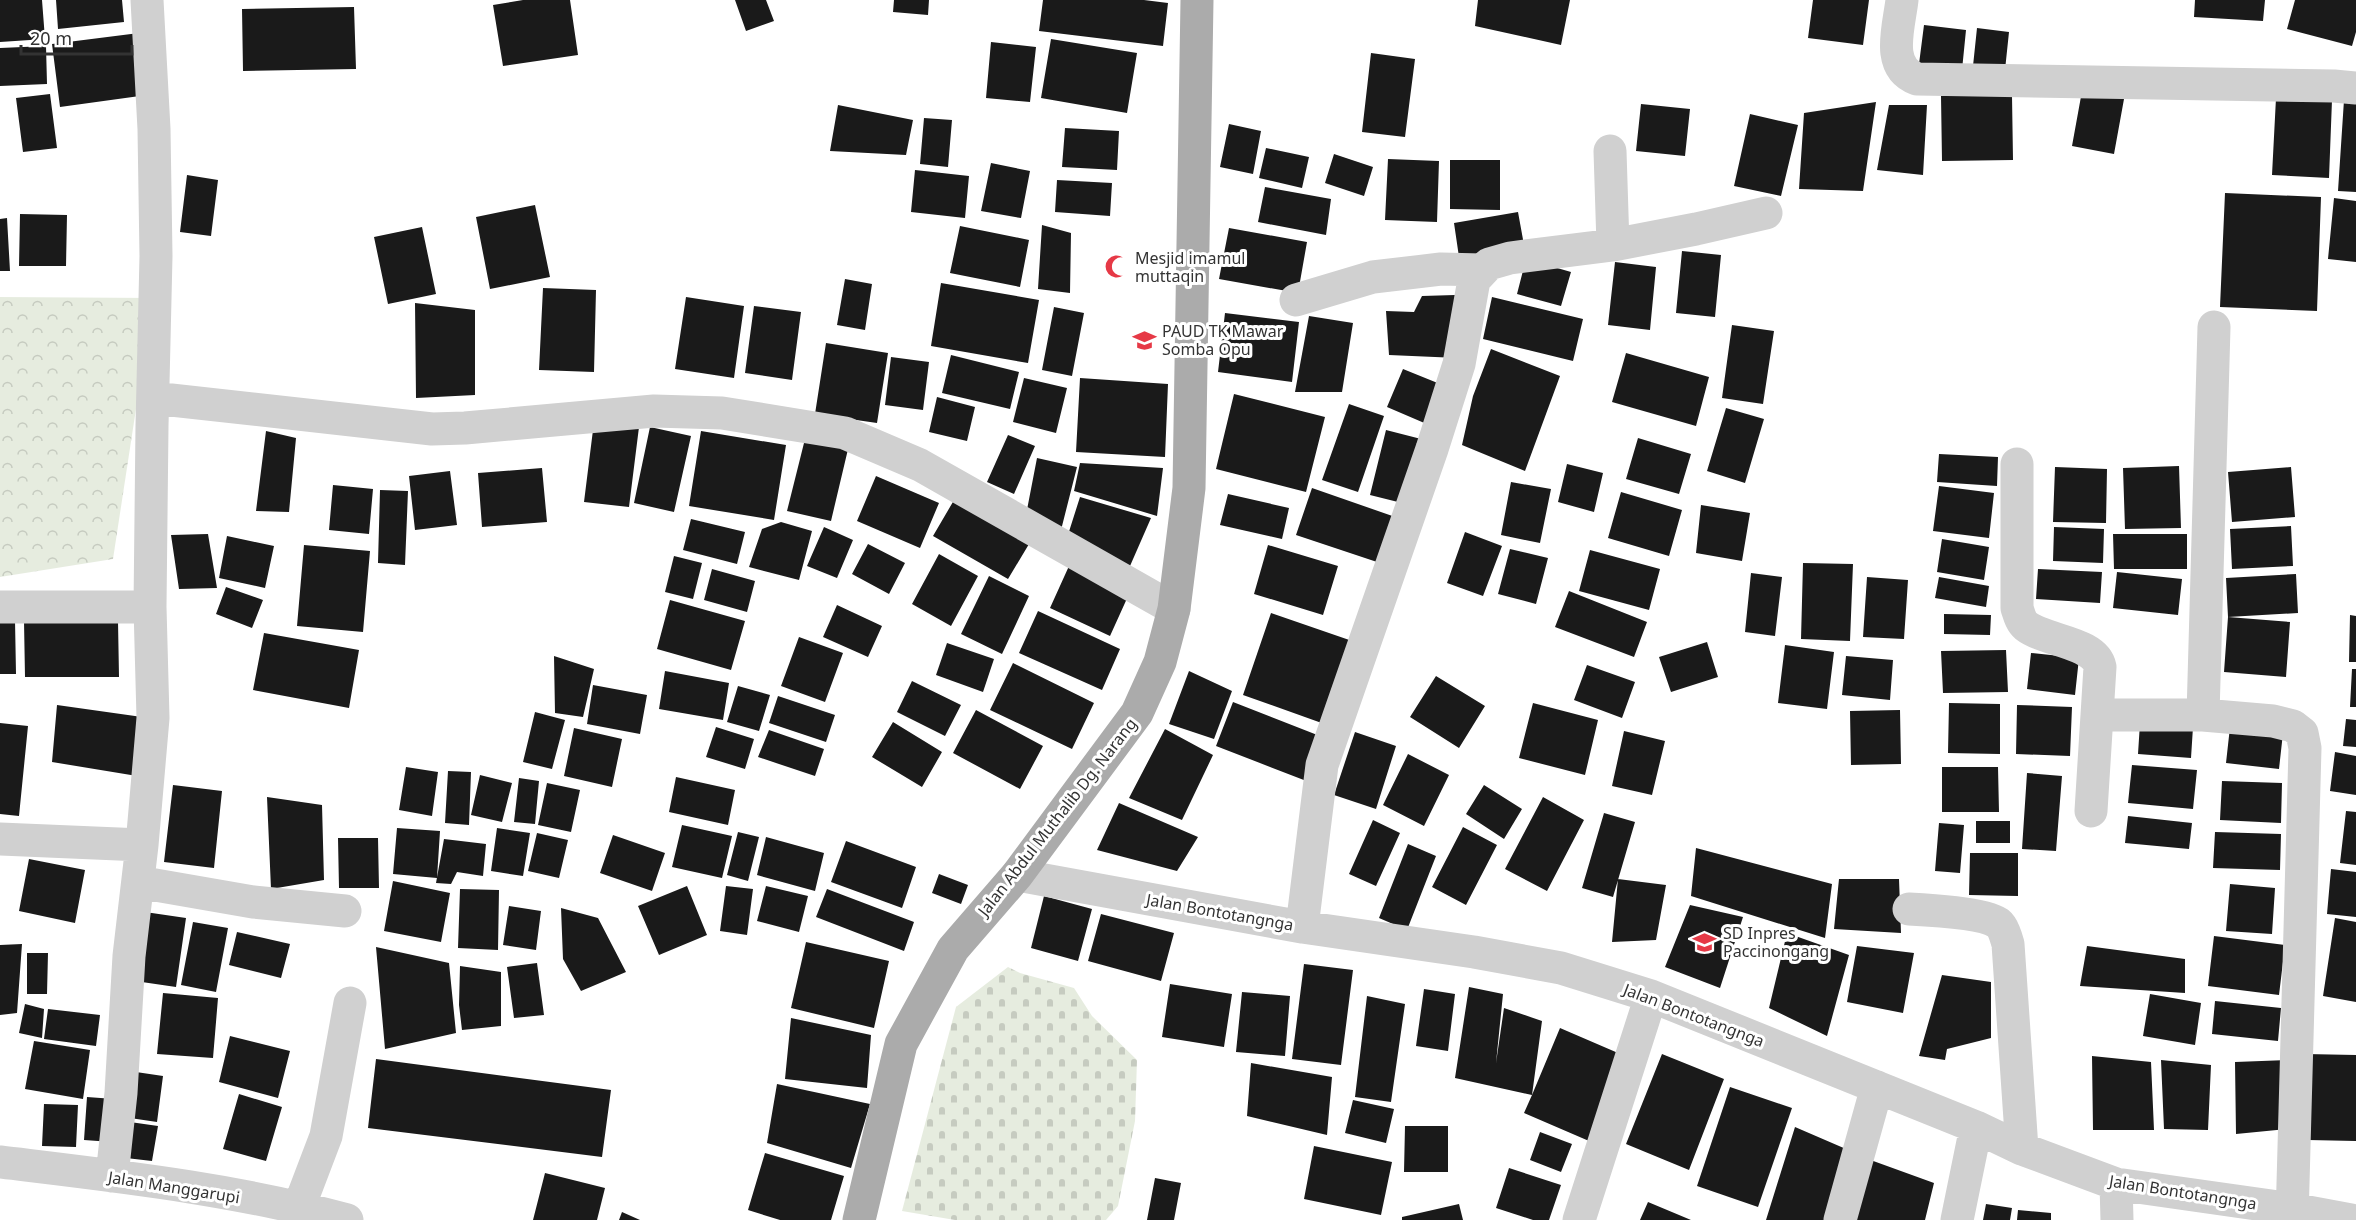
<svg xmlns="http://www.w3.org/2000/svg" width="2356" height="1220" viewBox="0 0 2356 1220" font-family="'Noto Sans',sans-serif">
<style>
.cemetery{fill:url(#cemetery-stones)}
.park{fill:url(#park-crowns)}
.building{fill:#1a1a1a}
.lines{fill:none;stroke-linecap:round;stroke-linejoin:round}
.street{stroke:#d0d0d0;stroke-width:33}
.primary{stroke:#ababab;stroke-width:33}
.labels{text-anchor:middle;stroke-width:6;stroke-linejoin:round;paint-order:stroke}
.poi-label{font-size:16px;fill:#333;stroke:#fff;text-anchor:start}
.street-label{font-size:16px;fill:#333;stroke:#fff}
</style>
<defs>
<pattern id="cemetery-stones" width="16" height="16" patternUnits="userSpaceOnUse" patternTransform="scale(1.5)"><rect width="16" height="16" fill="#e6ecdf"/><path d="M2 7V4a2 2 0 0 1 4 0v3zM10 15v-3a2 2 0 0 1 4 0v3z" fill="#c6cbc0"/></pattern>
<pattern id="park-crowns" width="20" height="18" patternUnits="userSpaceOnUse" patternTransform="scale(1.5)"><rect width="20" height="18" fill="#e6ecdf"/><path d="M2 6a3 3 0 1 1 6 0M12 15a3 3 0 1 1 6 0" fill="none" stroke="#c6cbc0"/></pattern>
</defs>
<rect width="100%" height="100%" fill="#fff"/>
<path class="cemetery" d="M1008,967L1020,973L1074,988L1092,1016L1137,1060L1135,1121L1118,1206L1106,1220H955L902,1211L956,1007Z"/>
<path class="park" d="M0,297L153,298L113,559L0,577Z"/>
<path class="building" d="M0,0H42L45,39L0,42Z
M56,0H122L124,22L58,29Z
M523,0H570L578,55L503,66L493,5Z
M735,0H766L774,21L746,31Z
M894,0H929L928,15L893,12Z
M1043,0H1144L1168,3L1163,46L1039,31Z
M1478,0H1570L1561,45L1475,26Z
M1813,0H1869L1863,45L1808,38Z
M2195,0H2265L2263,21L2194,17Z
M2295,0H2356V32L2352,46L2287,29Z
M354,7L356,69L243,71L242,9Z
M1924,25L1966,30L1962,70L1919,64Z
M1977,28L2009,32L2005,70L1973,66Z
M139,33L147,95L60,107L52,44Z
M1051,39L1137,53L1127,113L1041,98Z
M991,42L1036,47L1030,102L986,98Z
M46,46L47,84L0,86V48Z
M1371,53L1415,59L1405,137L1362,132Z
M2082,91L2124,99L2114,154L2072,146Z
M50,94L57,148L23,152L16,98Z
M1941,96H2012L2013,160L1942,161Z
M2276,98L2332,100L2329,178L2272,175Z
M2344,100L2356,101V192L2338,191Z
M1876,102L1863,191L1799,189L1804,113Z
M1641,104L1690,109L1685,156L1636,151Z
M838,105L913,120L906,155L830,151Z
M1889,105H1927L1923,175L1877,170Z
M1750,114L1798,125L1781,196L1734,186Z
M924,118L952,120L948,167L920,164Z
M1229,124L1261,131L1253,174L1220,167Z
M1065,128L1119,131L1117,170L1062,167Z
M1266,148L1309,157L1302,188L1259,178Z
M1334,154L1373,167L1364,196L1325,183Z
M1388,159L1439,161L1437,222L1385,220Z
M1450,160H1500V210L1450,209Z
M991,163L1030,171L1021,218L981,211Z
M915,170L969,176L965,218L911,212Z
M187,175L218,180L211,236L180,232Z
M1057,180L1112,183L1110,216L1055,212Z
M1265,187L1331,199L1326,235L1258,222Z
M2225,193L2321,197L2317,311L2220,307Z
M2334,198L2356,201V262L2328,259Z
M535,205L550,277L490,289L476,217Z
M1518,212L1524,245L1459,257L1454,223Z
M20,214L67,215L66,266H19Z
M7,218L10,271H0V219Z
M1042,225L1071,233L1070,293L1038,289Z
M960,226L1029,240L1020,287L950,273Z
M422,227L436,294L388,304L374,237Z
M1229,228L1307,242L1298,293L1219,279Z
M1682,251L1721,255L1715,317L1676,313Z
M1526,259L1571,272L1561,306L1517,294Z
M1615,262L1656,267L1650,330L1608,325Z
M845,279L872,284L865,330L837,325Z
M941,283L1039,300L1028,363L931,346Z
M543,288L596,290L594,372L539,370Z
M1455,295L1458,358L1389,355L1386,311L1414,312L1422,296Z
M686,297L744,306L734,378L675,369Z
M1492,297L1583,319L1573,361L1483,339Z
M415,303L475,310V395L416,398Z
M754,306L801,312L792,380L745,373Z
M1054,307L1084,313L1072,376L1042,370Z
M1225,313L1299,322L1292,382L1218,372Z
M1309,316L1353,323L1342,392H1295Z
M1732,325L1774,331L1763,404L1722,398Z
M826,343L888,353L877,423L815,414Z
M1491,349L1560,376L1525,471L1462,445L1473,396Z
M1626,353L1709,377L1696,426L1612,402Z
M951,355L1019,372L1010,409L942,393Z
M891,357L929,362L923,410L885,405Z
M1403,369L1445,386L1429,425L1387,407Z
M1024,378L1067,388L1056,433L1013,422Z
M1080,378L1168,384L1165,457L1076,452Z
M1234,394L1325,417L1306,492L1216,469Z
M937,397L975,407L967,441L929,432Z
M1349,404L1384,416L1358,492L1322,480Z
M1726,408L1764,419L1745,483L1707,471Z
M594,422L639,427L629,507L584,502Z
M650,427L691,436L674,512L634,503Z
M1386,430L1425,440L1410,505L1370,495Z
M266,431L296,438L289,512L256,511Z
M701,431L786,445L774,520L689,506Z
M806,435L849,445L831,521L787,511Z
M1008,435L1035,446L1014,494L987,482Z
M1638,438L1691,454L1679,494L1626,479Z
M1939,454L1998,457L1997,486L1937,482Z
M1037,458L1077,467L1060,534L1026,515Z
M1080,463L1163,468L1157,516L1074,491Z
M1567,464L1603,473L1594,512L1558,502Z
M2179,466L2181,528L2125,529L2123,468Z
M2055,467L2107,469L2106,523L2053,522Z
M2291,467L2295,517L2232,522L2228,472Z
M542,468L547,522L482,527L478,473Z
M450,471L457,525L415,530L409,476Z
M876,476L939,503L920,548L857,521Z
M1511,482L1551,489L1540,543L1501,535Z
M333,485L373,489L369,534L329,530Z
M1939,486L1994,493L1989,538L1933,531Z
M1312,488L1401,519L1386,565L1296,535Z
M380,490L408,491L405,565L378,563Z
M1621,492L1682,510L1669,556L1608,538Z
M1228,494L1289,508L1282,539L1220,525Z
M957,495L1032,539L1008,579L933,536Z
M1080,497L1151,518L1130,566L1066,541Z
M1701,505L1750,513L1742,561L1696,553Z
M691,519L745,532L737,564L683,550Z
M781,522L812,531L799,580L749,567L762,529Z
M2291,526L2293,566L2232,569L2230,529Z
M824,527L853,540L837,578L807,566Z
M2054,527L2104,529L2103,563L2053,561Z
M1465,532L1502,546L1483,596L1447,583Z
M208,534L217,588L179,589L171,535Z
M2113,534H2187V569H2114Z
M227,536L274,546L265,588L219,578Z
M1942,539L1989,547L1984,580L1937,572Z
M868,544L905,563L889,594L852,574Z
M304,545L370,551L363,632L297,626Z
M1268,545L1338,566L1323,615L1254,594Z
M1510,549L1548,558L1536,604L1498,594Z
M1590,550L1660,569L1649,610L1579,591Z
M939,554L978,576L951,626L912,604Z
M674,556L702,563L693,599L665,592Z
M1803,563L1853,564L1850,641L1801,639Z
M1069,566L1129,594L1110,636L1050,608Z
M712,569L755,581L747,612L704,600Z
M2038,569L2102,572L2100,603L2036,599Z
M2117,572L2182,579L2178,615L2113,608Z
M1751,573L1782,577L1775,636L1745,632Z
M2296,574L2298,613L2228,617L2226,578Z
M989,576L1029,596L1002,654L961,634Z
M1867,577L1908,580L1904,639L1863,637Z
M1939,577L1989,586L1986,607L1935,598Z
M226,587L263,600L252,628L216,614Z
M1569,591L1647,622L1634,657L1555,627Z
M670,600L745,621L731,670L657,649Z
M837,605L882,626L868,657L823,637Z
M1038,611L1120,649L1102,690L1019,653Z
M1271,613L1358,643L1330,726L1243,695Z
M1944,614L1991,615L1990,635L1944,634Z
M2350,615L2356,616V662H2349Z
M2228,617L2290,622L2286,677L2224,672Z
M0,620H15L16,674H0Z
M24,621H118L119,677H25Z
M264,633L359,650L349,708L253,690Z
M799,637L843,653L825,702L781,686Z
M1707,642L1718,677L1671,692L1659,657Z
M947,643L994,659L983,692L936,675Z
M1785,645L1834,652L1827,709L1778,703Z
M2006,650L2008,692L1943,693L1941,651Z
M2031,653L2079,658L2075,695L2027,689Z
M554,656L594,669L583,717L555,713Z
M1846,656L1893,660L1890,700L1842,695Z
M1013,663L1094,703L1072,749L990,710Z
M1587,665L1635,682L1622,718L1574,700Z
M2352,669H2356V707H2350Z
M665,671L729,683L723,720L659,709Z
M1189,671L1232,691L1214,739L1169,724Z
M1436,676L1485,706L1459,748L1410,717Z
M912,681L961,705L945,736L897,712Z
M593,685L647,695L640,734L587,724Z
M738,686L770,695L759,731L727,722Z
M778,696L835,715L826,742L769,723Z
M1233,702L1325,738L1309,782L1216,746Z
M1533,703L1598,720L1585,775L1519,758Z
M1949,703L2000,704V754L1948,753Z
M57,705L142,717L137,776L52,762Z
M2017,705L2072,707L2070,756L2016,754Z
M976,710L1043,746L1020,789L953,753Z
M1900,710L1901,764L1851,765L1850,711Z
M535,712L565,720L552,769L523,762Z
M2346,719L2356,720V747L2343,746Z
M893,722L942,752L922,787L872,757Z
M0,723L28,726L19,816L0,814Z
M2140,723L2193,727L2191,758L2138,754Z
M716,727L754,739L745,769L706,757Z
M2230,727L2283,733L2279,769L2226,763Z
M574,728L622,739L612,787L564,776Z
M1165,729L1213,755L1182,820L1129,798Z
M769,730L824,749L815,776L758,757Z
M1624,731L1665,741L1652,795L1612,786Z
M1355,732L1396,746L1376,809L1334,795Z
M2335,752L2356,756V795L2330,791Z
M1408,754L1449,775L1424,826L1383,805Z
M2132,765L2197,770L2193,809L2128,803Z
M406,767L438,772L432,816L399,810Z
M1942,767H1998L1999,812H1942Z
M448,771L471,772L469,825L445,823Z
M2027,773L2062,776L2056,851L2022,849Z
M480,775L512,783L502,822L471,815Z
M676,777L735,790L728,825L669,812Z
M519,778L539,781L535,824L514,822Z
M2222,781L2282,783L2281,823L2220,820Z
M547,783L580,790L571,832L538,825Z
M173,785L222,791L214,868L164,862Z
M1484,785L1522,809L1504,839L1466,814Z
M267,797L322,805L324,880L271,889Z
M1543,797L1584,820L1547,891L1505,869Z
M1119,803L1198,837L1177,871L1097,850Z
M2346,811L2356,812V865L2340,863Z
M1604,813L1635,822L1613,897L1582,888Z
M2128,816L2192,823L2189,849L2125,843Z
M1373,820L1400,833L1376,886L1349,874Z
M1976,821H2010V843H1976Z
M1939,823L1964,825L1960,873L1935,871Z
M682,825L732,836L722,878L672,867Z
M1463,827L1497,845L1466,905L1432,887Z
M397,828L440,831L437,878L393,874Z
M497,828L530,833L523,876L491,871Z
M738,832L759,837L748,881L727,875Z
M2215,832L2281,834L2280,870L2213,868Z
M537,833L568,840L559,878L528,871Z
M613,835L665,853L652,891L600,873Z
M766,837L824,853L815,891L757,875Z
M338,838H378L379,888H339Z
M444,839L486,844L483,876L457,872L451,884L436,883Z
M846,841L916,867L902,908L831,882Z
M1408,844L1436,856L1407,930L1379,918Z
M1696,848L1832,884L1825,938L1691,896Z
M1970,853H2018V896L1969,895Z
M29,859L85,870L75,923L19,911Z
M2331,869L2356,872V917L2327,914Z
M939,874L968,885L961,904L932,893Z
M1618,879L1666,885L1656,940L1612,942Z
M1839,879H1899L1901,933L1834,929Z
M393,881L450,893L441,942L384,931Z
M2230,884L2275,888L2272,934L2226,931Z
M687,886L707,935L659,955L638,906Z
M726,886L753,889L747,935L720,931Z
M766,886L808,896L799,932L757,921Z
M460,889L499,890L498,950L458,948Z
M827,889L914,922L904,951L816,917Z
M1044,896L1092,909L1078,961L1031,948Z
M1690,905L1743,917L1720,988L1665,967Z
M509,906L541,911L536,950L503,945Z
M561,908L598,918L626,972L581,991L563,959Z
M145,912L186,918L176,987L135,981Z
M1101,914L1174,933L1161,981L1088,961Z
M2335,918L2356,922V1002L2323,996Z
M193,922L228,928L216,992L181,985Z
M237,932L290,944L281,978L229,965Z
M1787,933L1849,955L1827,1036L1769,1008Z
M2214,936L2285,945L2279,995L2208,986Z
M806,942L889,961L874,1028L791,1008Z
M22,944L17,1013L0,1015V945Z
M1857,946L1914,953L1903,1013L1847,1002Z
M2087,946L2185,959V993L2080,986Z
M376,947L449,963L456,1033L385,1049Z
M27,953H48L47,994H27Z
M537,963L544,1015L514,1018L507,967Z
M1304,964L1353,970L1341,1065L1292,1059Z
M460,966L501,972V1026L462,1030L459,1005Z
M1942,975L1991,982V1038L1947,1049L1945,1060L1919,1056Z
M1170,984L1232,994L1224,1047L1162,1037Z
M1469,987L1503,994L1496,1063L1504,1008L1542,1021L1532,1095L1560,1028L1625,1056L1589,1141L1524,1113L1532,1095L1455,1078Z
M1424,989L1455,994L1448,1051L1416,1046Z
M1242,992L1290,996L1285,1056L1236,1052Z
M163,993L218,998L213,1058L157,1054Z
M2150,994L2201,1003L2195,1045L2143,1036Z
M1367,996L1405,1004L1391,1102L1355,1097Z
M2215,1001L2281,1008L2278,1041L2212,1034Z
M25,1004L44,1009L42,1038L19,1033Z
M48,1009L100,1015L96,1046L44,1039Z
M791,1018L871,1035L867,1088L785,1079Z
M230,1036L290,1051L278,1098L219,1082Z
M34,1041L90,1050L83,1099L25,1089Z
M1662,1054L1724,1079L1689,1170L1626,1144Z
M2305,1054L2356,1055V1141L2308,1140Z
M2092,1056L2151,1062L2154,1130H2093Z
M376,1059L611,1090L602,1157L368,1128Z
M2161,1060L2211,1065L2208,1130L2164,1129Z
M2288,1060L2287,1129L2236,1134L2235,1062Z
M1251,1063L1332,1077L1327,1135L1247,1116Z
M136,1072L163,1076L157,1122L130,1118Z
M777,1084L870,1104L851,1168L767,1143Z
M1730,1087L1792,1108L1758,1207L1697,1186Z
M239,1094L282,1107L266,1161L223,1149Z
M87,1097L114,1099L112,1142L84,1140Z
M1353,1100L1394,1109L1386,1143L1345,1133Z
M44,1104L78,1105L76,1147L42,1146Z
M130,1122L158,1126L152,1161L126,1158Z
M1405,1126H1448V1172H1404Z
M1795,1127L1846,1149L1826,1220H1766Z
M1540,1132L1572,1144L1561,1172L1530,1160Z
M1314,1146L1392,1162L1381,1215L1304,1199Z
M765,1153L844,1176L831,1220H780L748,1210Z
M1865,1158L1934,1183L1925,1220H1851Z
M1509,1168L1561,1185L1549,1220H1533L1496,1208Z
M545,1173L605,1188L597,1220H533Z
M1155,1178L1181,1183L1174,1220H1147Z
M1648,1202L1691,1220H1640Z
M1459,1204L1463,1220H1402V1217Z
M1986,1204L2012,1208L2010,1220H1983Z
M2018,1210L2051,1213V1220H2017Z
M622,1212L640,1220H619Z"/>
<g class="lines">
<path class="street" d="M1902,0C1899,27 1885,67 1917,79L2334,86L2356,88
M1610,151L1613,245
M1296,300L1373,277L1441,269L1482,270
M153,398L432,429L465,428L654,411L722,413L845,433L920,465L1174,609
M2017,464V608C2019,614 2021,622 2026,626C2045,641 2095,642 2100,667L2091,811
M0,607H150
M2097,715H2203L2273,721L2293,726L2302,733L2305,748L2292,1220
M2203,715L2214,327
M0,839L142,845L153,718L150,607L152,426L156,256L154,129L147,0
M1017,875L1302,927L1474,952L1561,968L1651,996L1976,1127L2022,1149L2116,1184L2292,1209L2351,1220
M138,882L253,902L345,911
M1909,909C1928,910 1984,913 1998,923C2003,927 2006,937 2008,944L2022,1149
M1302,927L1322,765L1432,449L1459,364L1474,280L1489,264L1510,258L1613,245L1696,229L1766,213
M0,1162C115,1176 236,1189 347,1220
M112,1176L121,1093L129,956L142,845
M2116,1184L2117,1220
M299,1207L326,1136L350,1003
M1579,1220L1651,996
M1840,1220L1877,1087
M1957,1220L1976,1127"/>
<path class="primary" d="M859,1220L901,1044L953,949L1017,875L1137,713L1160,662L1174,609L1189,488L1197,0"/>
</g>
<defs>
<symbol id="mosque-bare" viewBox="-9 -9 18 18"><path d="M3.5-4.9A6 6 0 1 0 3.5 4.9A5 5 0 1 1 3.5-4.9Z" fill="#e63946" stroke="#fff" stroke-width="2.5" paint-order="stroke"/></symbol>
<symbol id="school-bare" viewBox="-9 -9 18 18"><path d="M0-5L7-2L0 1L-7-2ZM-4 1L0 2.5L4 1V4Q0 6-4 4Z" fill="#e63946" stroke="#fff" stroke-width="2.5" paint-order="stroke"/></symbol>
</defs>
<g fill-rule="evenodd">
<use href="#mosque-bare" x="1100" y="250" width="33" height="33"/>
<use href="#school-bare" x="1128" y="324" width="33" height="33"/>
<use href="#school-bare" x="1688" y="926" width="33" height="33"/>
</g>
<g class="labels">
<g class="poi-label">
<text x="1135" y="264">Mesjid imamul<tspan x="1135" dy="18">muttaqin</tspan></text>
<text x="1162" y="337">PAUD TK Mawar<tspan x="1162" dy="18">Somba Opu</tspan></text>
<text x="1723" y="939">SD Inpres<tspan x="1723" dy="18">Paccinongang</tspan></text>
</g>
<g class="street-label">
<text transform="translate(1057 817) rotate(-52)" y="6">Jalan Abdul Muthalib Dg. Narang</text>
<text transform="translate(1220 912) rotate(10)" y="6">Jalan Bontotangnga</text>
<text transform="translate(1694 1015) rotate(21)" y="6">Jalan Bontotangnga</text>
<text transform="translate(174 1187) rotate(9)" y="6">Jalan Manggarupi</text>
<text transform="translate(2183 1192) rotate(9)" y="6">Jalan Bontotangnga</text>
</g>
</g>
<path d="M21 45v9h111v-9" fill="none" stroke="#333333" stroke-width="3"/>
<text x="30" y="45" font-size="18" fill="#333333" stroke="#ffffff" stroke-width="4.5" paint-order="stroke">20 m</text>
</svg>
